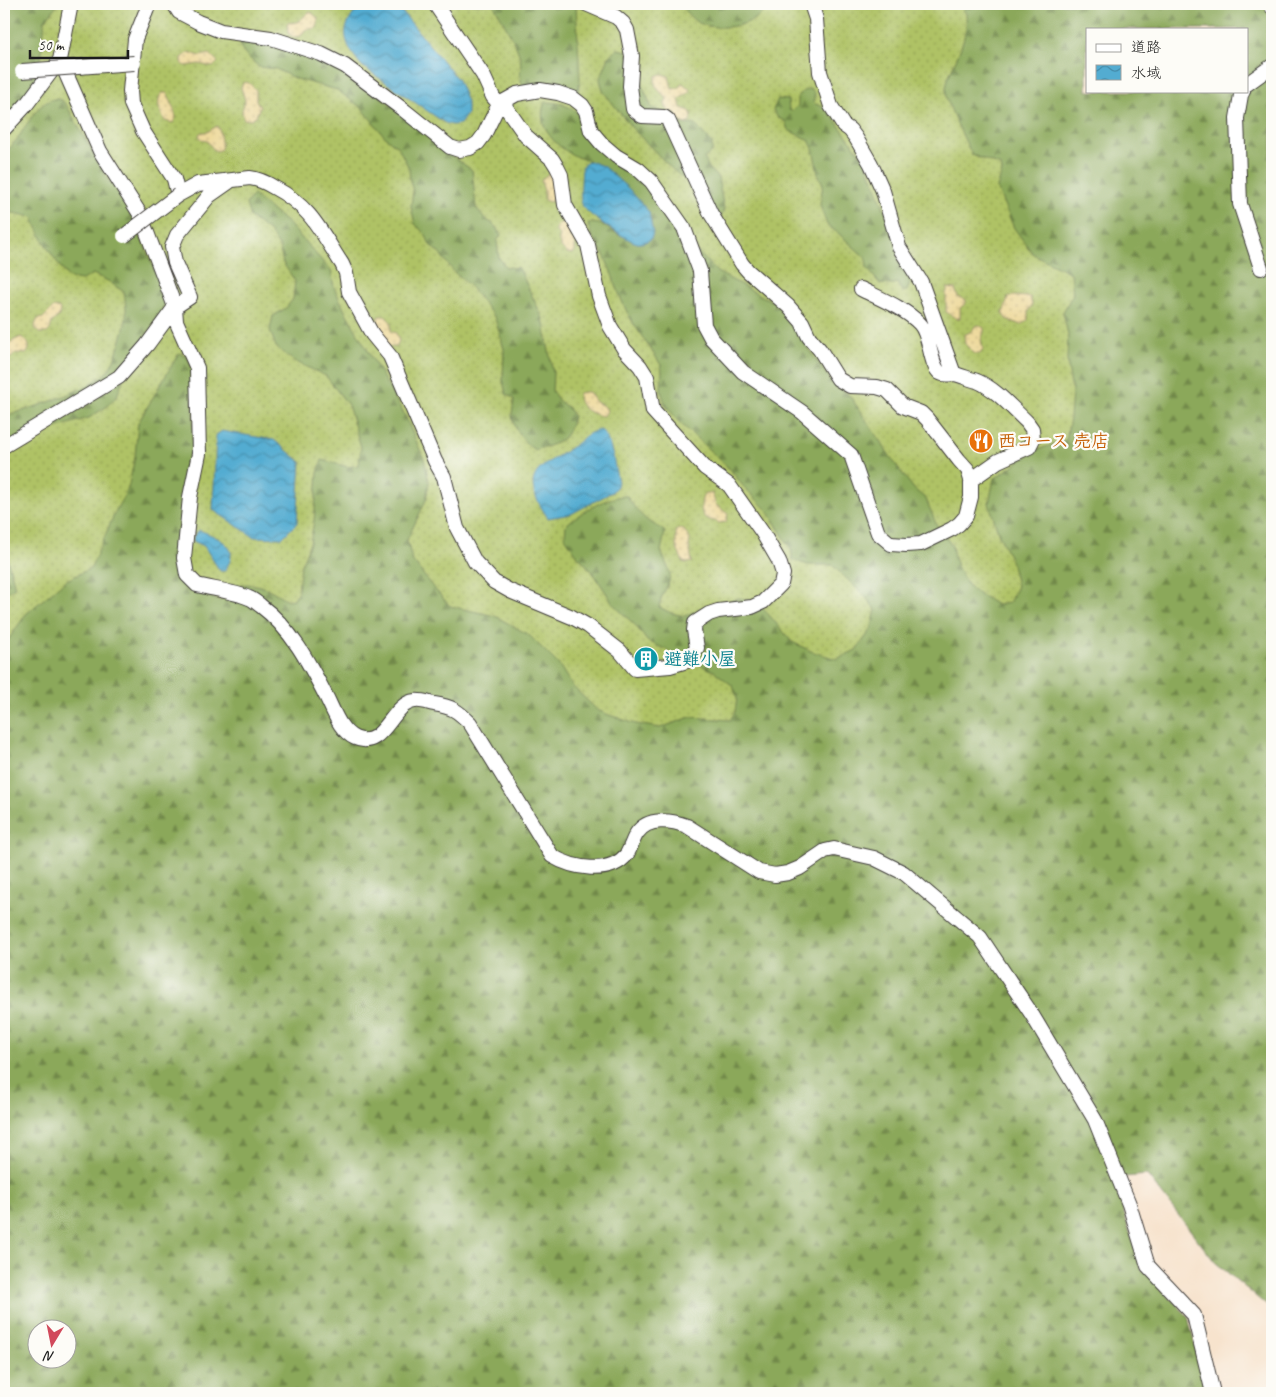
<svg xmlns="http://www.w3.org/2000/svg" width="1276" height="1397" viewBox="0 0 1276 1397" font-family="Caveat,'Klee One',sans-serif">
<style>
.grass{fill:url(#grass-dots);stroke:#666f40}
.forest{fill:url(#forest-firs);stroke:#54623b;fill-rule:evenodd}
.sand{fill:url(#sand-dots);stroke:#857b5d}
.water{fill:url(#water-waves);stroke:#386476}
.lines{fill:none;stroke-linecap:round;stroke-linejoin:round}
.minor-casing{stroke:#3d3a37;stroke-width:16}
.minor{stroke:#fff;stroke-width:14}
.minor-bridge-casing{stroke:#3d3a37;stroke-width:16;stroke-linecap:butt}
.minor-bridge{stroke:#fff;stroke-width:14}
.labels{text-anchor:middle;stroke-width:4.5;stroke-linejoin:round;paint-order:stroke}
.food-label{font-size:18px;font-weight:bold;fill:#c56008;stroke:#fdfcf7;text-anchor:start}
.culture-label{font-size:18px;font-weight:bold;fill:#0d838f;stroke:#fdfcf7;text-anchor:start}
</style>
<defs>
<pattern id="grass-dots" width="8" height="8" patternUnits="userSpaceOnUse" patternTransform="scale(1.25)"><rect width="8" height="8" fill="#afc265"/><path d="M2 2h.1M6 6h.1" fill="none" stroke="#96a657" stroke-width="1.8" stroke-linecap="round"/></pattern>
<pattern id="forest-firs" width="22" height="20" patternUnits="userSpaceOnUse" patternTransform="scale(1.25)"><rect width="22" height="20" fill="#8ba85a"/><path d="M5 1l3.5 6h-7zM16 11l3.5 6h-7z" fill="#71884a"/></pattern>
<pattern id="sand-dots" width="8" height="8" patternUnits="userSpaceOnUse" patternTransform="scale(1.25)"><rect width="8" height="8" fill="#eeda9e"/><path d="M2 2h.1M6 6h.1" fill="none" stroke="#ccba88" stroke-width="1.8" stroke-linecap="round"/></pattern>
<pattern id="water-waves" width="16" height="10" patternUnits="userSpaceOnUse" patternTransform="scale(1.25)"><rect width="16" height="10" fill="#53acd1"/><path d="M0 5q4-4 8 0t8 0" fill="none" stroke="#448ba9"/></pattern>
</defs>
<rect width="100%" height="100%" fill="#fdfcf7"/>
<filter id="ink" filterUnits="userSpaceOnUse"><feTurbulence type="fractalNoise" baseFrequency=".02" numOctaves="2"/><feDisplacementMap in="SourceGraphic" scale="10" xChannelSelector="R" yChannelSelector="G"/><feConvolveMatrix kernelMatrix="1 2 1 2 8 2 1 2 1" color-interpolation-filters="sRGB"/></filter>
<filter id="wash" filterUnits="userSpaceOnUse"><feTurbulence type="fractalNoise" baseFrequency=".0096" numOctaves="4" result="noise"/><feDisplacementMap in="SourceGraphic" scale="20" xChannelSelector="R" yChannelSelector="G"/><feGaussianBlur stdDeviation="1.12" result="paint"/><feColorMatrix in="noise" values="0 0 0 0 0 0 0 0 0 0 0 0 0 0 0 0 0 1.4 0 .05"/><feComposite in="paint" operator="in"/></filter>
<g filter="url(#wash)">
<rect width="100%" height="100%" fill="#f7e3cd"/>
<path class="grass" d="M4,4H996L1101,268L1130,556L710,790L4,688Z"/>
<path class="forest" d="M4,4H58L45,21L39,75L12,114L4,120Z
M493,4H576L580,80L578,91L571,93L525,89C516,74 523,72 520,58C518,46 500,15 493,4Z
M681,4H767C765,7 764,12 761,14C747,28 714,31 697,22C691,19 684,9 681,4Z
M958,4H1272V1310L1215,1262L1147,1175L1113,1178L1141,1268L1188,1316L1206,1393H4V646L26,614L65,581L91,568L117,508L128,489L135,457L138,423L179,353L188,358L193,374V455L185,511L172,555L187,581L201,594L220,601L230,586C257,581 266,587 287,600L294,599L298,591L301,565L310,543L314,521L318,473L322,460L348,467L359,465L361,447L348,405L326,376L294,361L276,347L270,330L273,316L286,308L293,299L295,281L283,263L279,246L269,231L250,217L246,204L253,195L289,224L331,271L334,287L344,309L405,416L424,459L429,482L426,500L407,540L412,560L431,585L450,606L495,616L529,635L559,665L573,687L597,710L609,715L636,724L660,728L691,717L730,720L735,712L737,698L733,686L714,671L647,641L636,626L614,605L592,571L577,555L565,537L566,525C579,513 609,495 627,496C633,506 639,514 648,521C654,525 660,527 665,532L661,551L670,573L669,582L662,596L659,607L671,613L685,616L704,607L741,598L763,609L769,615L792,642L813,652L837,659L856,650L871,630L876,610L864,595L832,565H808L793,560L791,549L768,511L743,486L731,470L679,422L665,404L661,390L662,372L661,365C650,347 637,331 627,312C618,294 613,275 605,257C599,245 590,237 588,223C603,223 609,227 620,236L589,161C564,155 533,130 545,102C562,102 571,107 584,117L646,184L697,251L717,272L775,303L792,320L808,349L830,379L850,396L898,468L914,489L926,499L936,524L952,546L954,558L959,571L971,589L997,605L1009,603L1017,586L1011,560L999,535L989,503L994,479L1034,451L1066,440L1070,418L1072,392L1067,360L1068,335L1063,312L1073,294L1071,273L1033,254L1014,228L997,188L1002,172L1001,166L972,155C966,142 947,105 946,94C945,77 956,63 961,47C965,36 967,25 966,13ZM1087,29H1247V91H1087ZM38,1330H68V1360H38Z
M240,39L272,42L344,68L420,128L440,148L472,170L476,208L483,217L494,225L501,235L497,241L499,258L506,267L519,268L543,319L553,373L552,391L559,401L568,408L573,416C567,443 560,442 535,450C524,444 514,429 512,416C512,411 514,404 514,399L506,394L503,381L504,349L495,318L470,286L455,273L440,254L430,245L426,235L415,224L411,206L413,191L410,181L409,168L398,147L386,138L362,108L337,90L296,79L276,69L259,67L247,56L241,48Z
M618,49L627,51L652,108L667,114L677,123L695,125L712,143V152L704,158L710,170L718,178L724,209L721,218L697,189L673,170L632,128L603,91L600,79L610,55Z
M811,89L815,94L813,103L826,108L865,160L910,273V282L907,291H902L897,283L891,285L880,284L867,268L866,258L838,233L827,225L820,205L823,184L818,174L813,148L809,140L788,130L785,121L778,118L773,110L778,99L788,100L789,110L792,111L798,106V95L805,90Z
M54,99L62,100L68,108L108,180L125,198L167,301L146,336L130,359L117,396L106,407L89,418L4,443V416C29,410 88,390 106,373C115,364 124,331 126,319C127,310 125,300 124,292L108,281L93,274L82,280L69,278C54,259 41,240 33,217L4,211V154C8,150 12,146 15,142C26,128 36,103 54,99Z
M4,547L15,587L4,594Z"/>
<path class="sand" d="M309,12L312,13L318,18C319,32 314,27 305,30L301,36L293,37L288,33L287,23L298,22Z
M189,52L200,56L210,54L218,62L213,67L199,64L186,66L182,64V58Z
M661,74L669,76L672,89L679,88L682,83L689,88L690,92L679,99L681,108L690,111L692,116L690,122L686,124C678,121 677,119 675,112H670L666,108L665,103L667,99C660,90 652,88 656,76Z
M245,82L249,83L256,90V100L260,107L256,116L249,120L244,119C240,111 243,108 245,100L241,88L242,84Z
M162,93H167C170,97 175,112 176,118L173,123L165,121C160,112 155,101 162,93Z
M217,126L219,129C220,132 222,147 221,149L218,151L214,150L207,141L202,140L200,138L199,134L202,132H207Z
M552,171L555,177L554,182L557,191L553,194V200L549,202L544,200V191L541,181L543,178Z
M563,222L569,225L571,230L570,237L575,240V251L573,254L567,253C561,247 557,244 560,235L556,232V227L560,223Z
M948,288L955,289L958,297L966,300V303L960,308V318L957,319L946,312V293Z
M1013,296L1030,297L1032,305L1028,311V320L1021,325L1006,319L1003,314L1008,298Z
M54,307L60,309L59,316L52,322L50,330L47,333H39C34,328 34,325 38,319L43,318Z
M379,316H385L391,322V331L396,333L399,341L396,347H390L383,341L382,333L377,320Z
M979,325L984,328V332L981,340L983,349L980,354H975L965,344L964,335L972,331L975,326Z
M21,337C29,341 32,348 26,354L16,353L11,358H4V345Z
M584,392H589L596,402L605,407L607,411L604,416C592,415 575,407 579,393Z
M705,493H712L716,505L728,514L726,522L719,523C715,520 712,521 707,519C699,516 700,498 705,493Z
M680,529L684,530L690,539L689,546L692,562L687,563L683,562L676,546V530Z"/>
<path class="water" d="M363,4H389L403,13L458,80L467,102V114L460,124L452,125L445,123L362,66C342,42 338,27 363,4Z
M589,161L603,166L629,189L649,212L653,233L651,239C647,241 642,244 637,243C627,240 585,214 582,205C579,197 582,175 582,166Z
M601,430C613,443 614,465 618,482L617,486L612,492L571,514L548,518C518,474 537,470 572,447C582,440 588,431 601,430Z
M222,431L274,440L301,462L297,523L282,538L254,537L213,510L216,435Z
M199,530C209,534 233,542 231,556C231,561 227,566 225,571H220L204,546L193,541L194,535Z"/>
</g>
<g filter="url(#ink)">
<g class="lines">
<defs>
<path id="minor" d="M145,4L147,9L135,39L130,91L131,104L143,131L174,179L178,195L198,184L250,178C259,179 267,183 275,188C311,207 321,232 342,264L346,273L349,292L372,334L390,356L435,461L444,477L457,528L475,562L494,582L510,591L572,617L588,626L620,651L635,669L670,666L687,661L697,648L694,630L695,623L709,614L718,611L752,607L763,602L781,584L783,574L779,561L762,532L729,485L705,468L653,411L647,377L640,366L624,349L610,326L599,296L588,245L565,205L561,175L557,167L552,159L526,136L507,109L499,104L493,97L483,75L435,4
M174,4L179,12L198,22L221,31L271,38L321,54L345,66L405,111L450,147L459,150L470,148L478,143L484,135L499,104L517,94L540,90L558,93L573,98L582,105L586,111L591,131L602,144L616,156L638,169L651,181L684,228L700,271L704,325L711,338L743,372L802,412L851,455L878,533L891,544L906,545L921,544L952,529L959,524L966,516L971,497V480L968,470L959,460L927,419L921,413L903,406L887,390L877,387L850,386L838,379L820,350L809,337L802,322L788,306L748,271L742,264L711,214L668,120L664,117L642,116L633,109L630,86L632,56L627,30L623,23L616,17L586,4
M811,4L816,19L820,72L831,106L843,125L850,130L856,138L871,164L883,191L899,247L921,282L954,374
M1271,4L1272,7
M60,60L100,151L140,214L175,307L176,321L197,368L199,454L190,497L184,558L187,575L197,585C213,589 235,592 249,598C253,599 258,604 261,606C292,629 310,665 327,698C334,712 340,731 355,738C384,751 391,703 415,701C421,700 429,703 434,704C452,707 457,710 470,723L552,856C572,868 610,876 627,854C631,847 633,839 637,833C648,817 671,820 687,826L759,872L775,875L788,873L800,868L825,851L834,849L874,858L904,873L980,937L1031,1013L1095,1120L1129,1204L1148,1266L1194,1315L1213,1393
M1247,84L1272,66
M1243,91L1241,95L1237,118L1240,204L1261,268
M4,129L26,105L60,60L71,4
M861,289C879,298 906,309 920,324C931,336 929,364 940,373C945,376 950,374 955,374C962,376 970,379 977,381C996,389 1012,408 1027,422L1032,429L1033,439L1029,447L998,461L971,480
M4,446L119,377L147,345L175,307L190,297L175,263L172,247L177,235L209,196L229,182"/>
</defs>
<use href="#minor" class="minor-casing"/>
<use href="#minor" class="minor"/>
<defs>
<path id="minor-bridge" d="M22,71L134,63
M124,236L178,195"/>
</defs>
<use href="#minor-bridge" class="minor-bridge-casing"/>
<use href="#minor-bridge" class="minor-bridge"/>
</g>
</g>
<defs>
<symbol id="restaurant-disc" viewBox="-11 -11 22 22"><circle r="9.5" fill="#e8710a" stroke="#fdfcf7"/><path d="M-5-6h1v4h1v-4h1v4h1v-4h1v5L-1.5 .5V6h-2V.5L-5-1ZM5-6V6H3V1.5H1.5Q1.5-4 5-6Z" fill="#fff"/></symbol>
<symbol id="building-disc" viewBox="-11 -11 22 22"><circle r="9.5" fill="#0f9aa8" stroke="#fdfcf7"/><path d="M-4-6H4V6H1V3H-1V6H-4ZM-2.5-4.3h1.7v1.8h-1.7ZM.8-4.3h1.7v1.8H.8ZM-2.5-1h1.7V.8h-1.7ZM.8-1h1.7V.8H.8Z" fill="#fff"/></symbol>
</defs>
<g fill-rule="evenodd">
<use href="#restaurant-disc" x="967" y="427" width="28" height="28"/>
<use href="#building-disc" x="632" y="645" width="28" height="28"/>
</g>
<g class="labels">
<g class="food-label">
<text x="998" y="447">西コース 売店</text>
</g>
<g class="culture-label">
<text x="664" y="665">避難小屋</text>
</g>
</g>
<rect width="1276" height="1397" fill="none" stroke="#fdfcf7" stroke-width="20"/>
<rect x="1086" y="28" width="162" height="65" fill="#fdfcf7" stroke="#a3a29f"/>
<rect x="1096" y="44" width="25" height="8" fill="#ffffff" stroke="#a3a29f"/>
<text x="1131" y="52" font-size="15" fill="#1c1c1c">道路</text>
<rect x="1096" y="65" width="25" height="15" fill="url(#water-waves)" stroke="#a3a29f"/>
<text x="1131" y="78" font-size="15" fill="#1c1c1c">水域</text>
<g transform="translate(52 1344) rotate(190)"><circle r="24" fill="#fdfcf7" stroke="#a3a29f"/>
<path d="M0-4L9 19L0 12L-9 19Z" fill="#d1495b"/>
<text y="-8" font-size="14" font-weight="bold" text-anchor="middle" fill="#1c1c1c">N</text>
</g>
<path d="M30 50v8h98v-8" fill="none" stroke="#1c1c1c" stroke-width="2.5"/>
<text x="38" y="50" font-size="15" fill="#1c1c1c" stroke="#fdfcf7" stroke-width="4" paint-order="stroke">50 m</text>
</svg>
